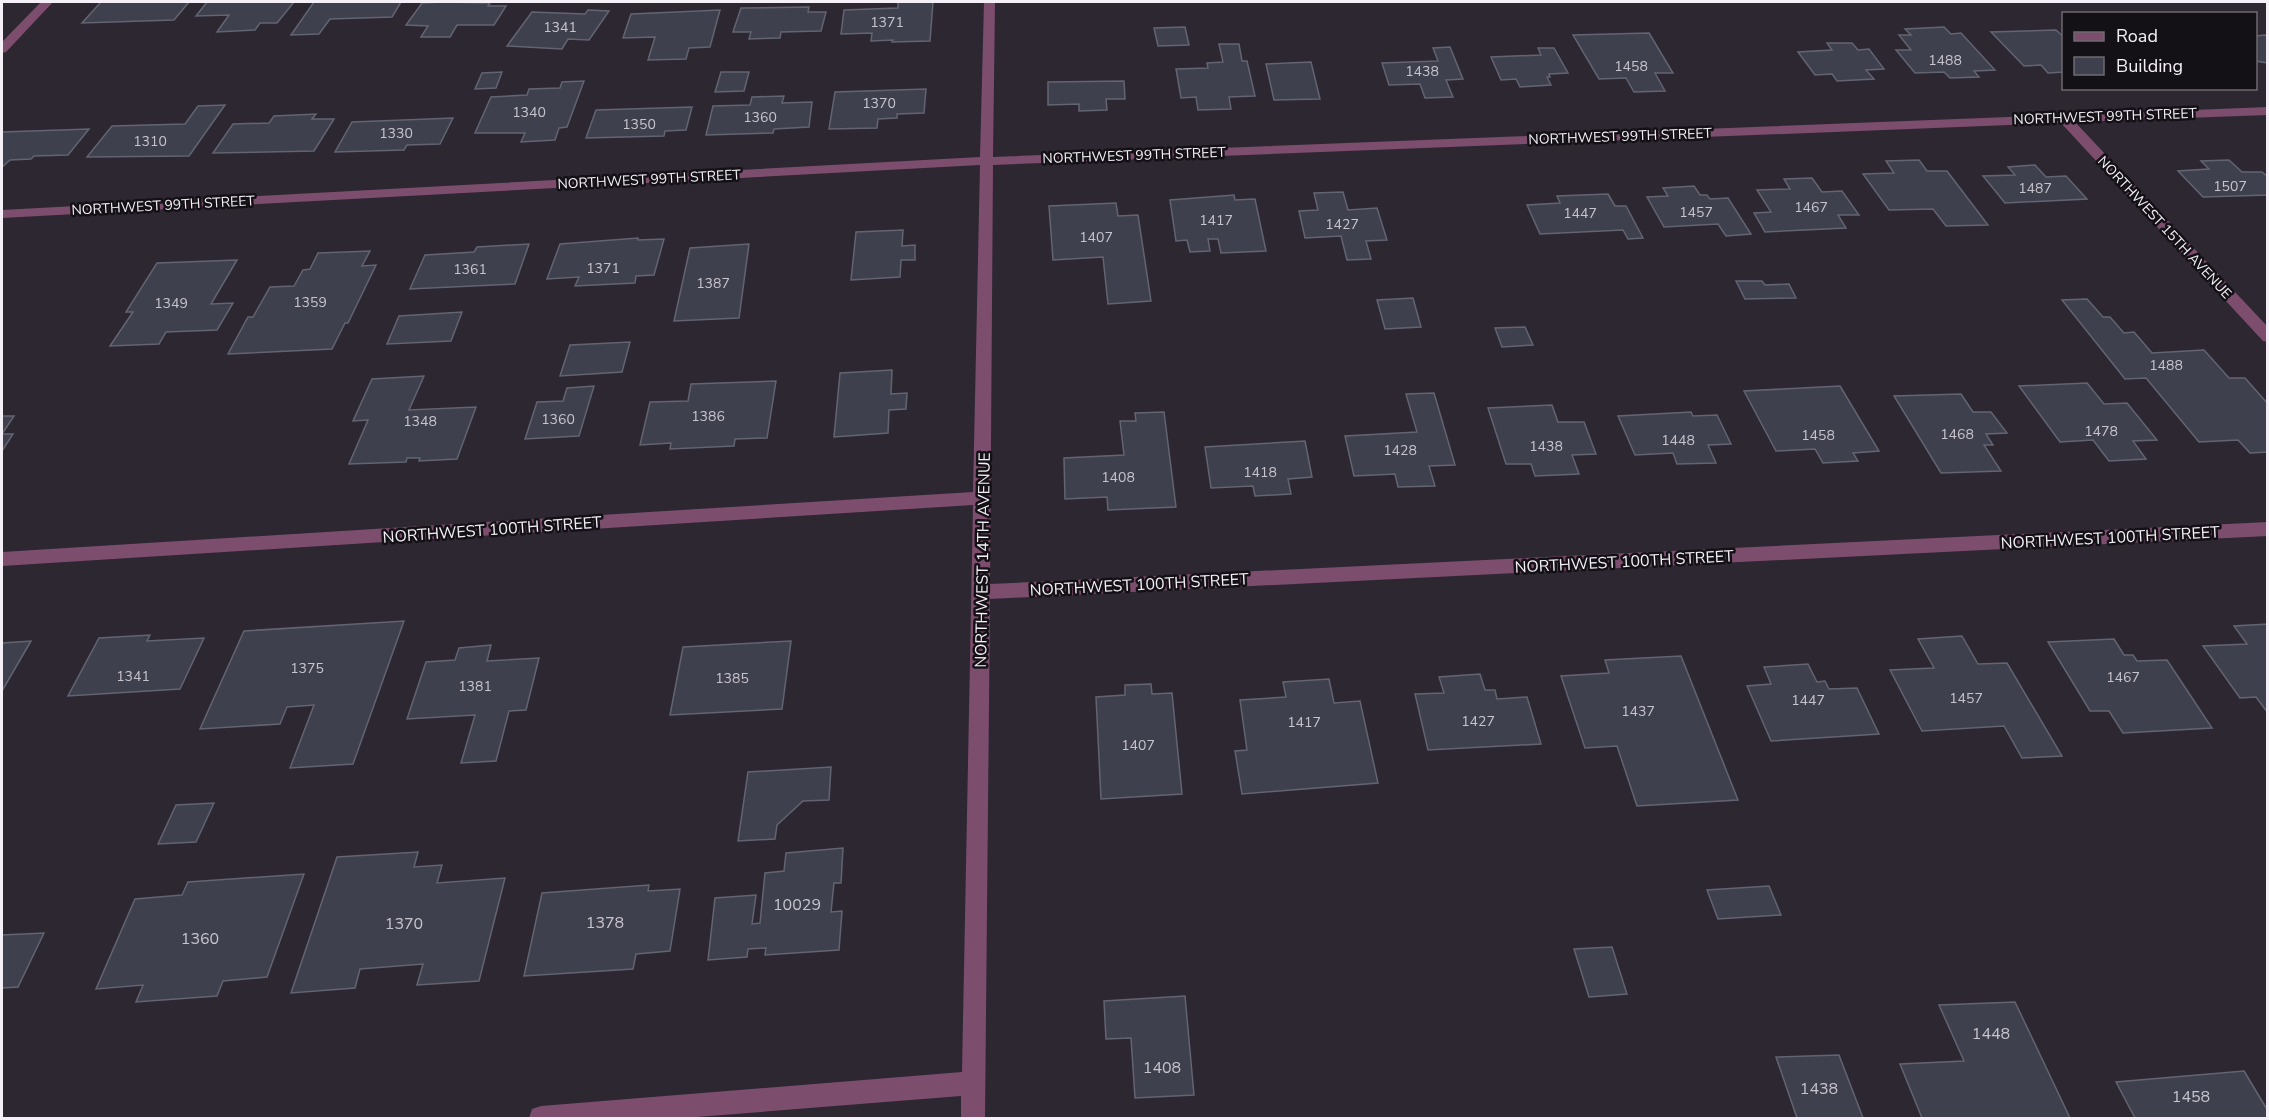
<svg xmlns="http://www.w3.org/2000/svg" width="2269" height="1120" viewBox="0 0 2269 1120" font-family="'Nunito Sans',sans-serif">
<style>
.building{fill:#3f404d;stroke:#636472;stroke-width:1.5}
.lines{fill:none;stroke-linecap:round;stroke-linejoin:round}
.minor{fill:#7d4d6e;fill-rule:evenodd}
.labels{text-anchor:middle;stroke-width:5;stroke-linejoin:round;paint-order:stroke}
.number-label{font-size:14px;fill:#c8c4cd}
.far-street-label{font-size:14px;fill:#f5f0f8;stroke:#141116}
.street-label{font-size:16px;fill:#f5f0f8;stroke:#141116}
.near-number-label{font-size:16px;fill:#c8c4cd}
</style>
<rect width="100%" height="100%" fill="#2d2732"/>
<path class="building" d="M101,2H189L174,20L82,23Z
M207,2H294L277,23H260L255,30L217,32L229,15L196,16Z
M314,2H401L392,17L330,19L319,34L291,35Z
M444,2L490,3L488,6H506L494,25H457L450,37H421L428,26L406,25L422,3Z
M898,2H933L930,41L892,42L893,40L871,41L872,33L841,34L844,10L898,8Z
M809,7L808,12H826L821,31L781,32L780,38L749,39L751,32H733L741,8Z
M588,10L609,11L589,40L568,39L562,49L507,46L532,12L585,14Z
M720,10L710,47L689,48L686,59L648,60L655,37L623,38L631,14Z
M1185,27L1189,45L1158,46L1154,28Z
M1944,27L1951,34L1961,33L1995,70L1974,71L1979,77L1950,78L1944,72L1915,73L1896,50H1911L1899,35H1911L1905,29Z
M2056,30L2064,37V72L2048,73L2041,65L2024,66L1991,32Z
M1649,33L1673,73H1655L1665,91L1634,92L1626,78L1599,79L1573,35Z
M2265,35L2268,37V63L2256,61V36Z
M1827,43H1852L1858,50L1869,49L1884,69L1866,70L1874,79L1837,81L1832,74L1815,75L1798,52L1832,50Z
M1219,44H1239L1242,61H1247L1255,96L1229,97L1231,109L1198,110L1196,97L1181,98L1176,69L1208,68L1207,63L1223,62Z
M1450,47L1463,79L1446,80L1453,97L1425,98L1420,84L1389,85L1382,63L1438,61L1433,48Z
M1538,48H1554L1568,73L1549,74L1550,77H1547L1551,85L1520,87L1516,79L1501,80L1491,57L1541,55Z
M1311,62L1320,99L1274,100L1266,64Z
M502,72L496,88L475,89L482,73Z
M721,72H749L744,91L715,92Z
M584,81L567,127L559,128L555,140L521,142L525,133H475L491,97L527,95L529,89L560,88L562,82Z
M1124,81L1125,99H1106L1107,110L1079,111V104L1048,105V82Z
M926,89L924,113L897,114V118L878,119L877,128L829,129L835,92Z
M784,96L782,103L812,102L809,127L774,129L773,133L706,135L713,106L750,105L752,97Z
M225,105L189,156L87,157L112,126L185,124L198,106Z
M692,107L686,130L665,131L664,136L586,138L596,110Z
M316,114L312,119H334L314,151L213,153L233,124L269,123L274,116Z
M453,118L440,144L407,145L404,150L335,152L352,122Z
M89,129L68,155L34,156L31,159L10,160L2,167V132Z
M1919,160L1927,171H1947L1988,225L1946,226L1933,209L1889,210L1863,174L1894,173L1886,161Z
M2229,160L2242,172H2262L2268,177V195L2203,197L2178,171L2209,169L2201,161Z
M2035,165L2046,177L2066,176L2087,199L2005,203L1983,176L2015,175L2008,167Z
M1812,178L1822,192L1842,191L1859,215H1838L1846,228L1765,232L1754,213L1771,212L1757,190L1790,189L1784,179Z
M1694,186L1700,195H1707L1710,199L1728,198L1751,234L1726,236L1718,224L1664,227L1647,197L1668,196L1663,188Z
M1343,192L1348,210L1377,208L1387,240L1366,241L1371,259L1347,260L1341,236L1305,238L1299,211L1318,210L1314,193Z
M1608,194L1615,206H1626L1643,238L1628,239L1623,230L1540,234L1527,205L1560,203L1557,196Z
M1234,195L1235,200L1255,199L1266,251L1221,253L1218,239H1208L1210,251L1190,252L1187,240L1176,241L1170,200Z
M1116,203L1118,216L1138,215L1151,301L1108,304L1103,257L1053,260L1049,206Z
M903,230L902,246L915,245V260H901L900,277L851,280L856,232Z
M638,238V240L664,239L654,275L636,276L635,283L575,286L579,277L547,279L560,244Z
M529,244L515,284L410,289L425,255L474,252L477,247Z
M749,244L739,318L674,321L690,248Z
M370,251L362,266L376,265L348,323H345L332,349L228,354L248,317H253L270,287L294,286L303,270L310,269L318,253Z
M237,260L211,304L233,303L217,330L166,332L159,344L110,346L133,312H126L157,263Z
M1736,281H1762L1765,285L1789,284L1796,298L1745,299Z
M1413,298L1421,327L1385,329L1377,300Z
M2087,299L2103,317H2110L2124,333L2134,332L2152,353L2204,350L2229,378H2245L2268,404V452L2250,453L2238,440L2199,442L2146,378L2125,379L2062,300Z
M462,312L451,341L387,344L399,316Z
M1525,327L1533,345L1502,347L1495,328Z
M630,342L622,372L560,376L570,345Z
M892,370L891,394L907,393L906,409L889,410L888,433L834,437L840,373Z
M424,376L409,410L476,407L457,459L419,461L420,458H407L406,462L349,464L368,420L353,421L372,379Z
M776,381L767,438L735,439L734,446L670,449L671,443L640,445L650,402L688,401L691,384Z
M2087,383L2104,404L2127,403L2157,440L2133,441L2146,459L2109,461L2093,440L2060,442L2019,386Z
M594,386L579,436L525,439L537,402L563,401L567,388Z
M1840,386L1879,451L1853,453L1858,461L1823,463L1815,449L1776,451L1744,391Z
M1434,393L1455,465L1429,466L1435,486L1398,487L1395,474L1354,476L1345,436L1417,432L1406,394Z
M1961,394L1973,412H1991L2007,433L1986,434L1993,445H1984L2001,471L1941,473L1894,396Z
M1552,405L1558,422H1584L1596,454L1572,455L1579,474L1535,476L1531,464H1506L1488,408Z
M1164,412L1176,507L1108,510L1107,497L1065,499L1064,458L1124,455L1120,421H1136L1135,413Z
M1691,412L1693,416L1717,415L1731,444L1708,445L1716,463L1677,464L1673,453L1635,455L1618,416Z
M2,416H14L2,434Z
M2,434H13L2,451Z
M1305,441L1312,477L1288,479L1291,494L1255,496L1253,486L1211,488L1205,447Z
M404,621L353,764L290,768L314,705L287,707L280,724L200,729L244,631Z
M2268,624V713L2256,697L2240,698L2203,646L2247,644L2234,626Z
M150,635L147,641L204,638L180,689L68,696L99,638Z
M1962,636L1978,664L2007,663L2062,756L2022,758L2004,726L1922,731L1890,670L1934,668L1918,639Z
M2114,639L2124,655H2133L2137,661L2167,660L2212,728L2123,733L2109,711H2090L2048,642Z
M31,641L2,691V643Z
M791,641L782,709L670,715L683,647Z
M491,645L487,661L539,658L526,710L509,711L496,761L461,763L475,715L407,719L426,662L455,660L459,648Z
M1681,656L1738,800L1637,806L1617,746L1585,748L1561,676L1609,673L1605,660Z
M1808,664L1817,682L1825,681L1829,689L1857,688L1879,734L1771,741L1747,686L1771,684L1764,667Z
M1480,674L1485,690H1495L1497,699L1527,697L1541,744L1428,750L1415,694L1444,693L1439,677Z
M1329,679L1334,703L1360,701L1378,783L1242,794L1235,751L1247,750L1240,700L1286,697L1283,682Z
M1151,684L1152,694L1172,693L1182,794L1101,799L1096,697L1125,695V685Z
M831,767L829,800L803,801L777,825L775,839L738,841L748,772Z
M214,803L196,842L158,844L176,805Z
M843,848L841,883H834L831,912L842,911L839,950L765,955L766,948L748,949L747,957L708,960L715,898L756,895L752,924L760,923L765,873L784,871L786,853Z
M418,852L414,867L442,865L437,883L505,878L479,981L417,985L423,964L360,969L355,988L291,993L337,857Z
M304,874L267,977L223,981L217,996L136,1002L143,985L96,989L135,899L182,895L188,882Z
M649,885L648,891L680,889L670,951L636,954L633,969L524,976L542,893Z
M1769,886L1781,915L1718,919L1707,890Z
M44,933L18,987L2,988V935Z
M1612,947L1627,994L1589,997L1574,949Z
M1185,996L1194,1095L1135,1098L1131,1038L1106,1039L1104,1001Z
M2015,1002L2070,1118H1922L1900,1064L1964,1061L1939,1005Z
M1839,1055L1863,1118H1797L1776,1057Z
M2244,1071L2268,1111V1118H2135L2116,1082Z"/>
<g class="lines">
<path class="minor" d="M41,2H53L6,52L2,53V42Z
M984,2H995L993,157L2058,115L2063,113L2068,115L2268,107V115L2075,122L2268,327V342L2263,341L2061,123L993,165L990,584L2268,522V536L990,599L985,1118H961V1096L684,1118H529L532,1109L541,1106L962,1072L973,505L2,566V552L973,492L980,165L2,218V210L980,157Z"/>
</g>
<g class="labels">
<g class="number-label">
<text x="887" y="27">1371</text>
<text x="560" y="32">1341</text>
<text x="1945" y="65">1488</text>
<text x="1631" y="71">1458</text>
<text x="1422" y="76">1438</text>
<text x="879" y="108">1370</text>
<text x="529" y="117">1340</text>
<text x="760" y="122">1360</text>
<text x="639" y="129">1350</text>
<text x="396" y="138">1330</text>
<text x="150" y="146">1310</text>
<text x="2230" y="191">1507</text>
<text x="2035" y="193">1487</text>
<text x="1811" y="212">1467</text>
<text x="1696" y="217">1457</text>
<text x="1580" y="218">1447</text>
<text x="1216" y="225">1417</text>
<text x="1342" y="229">1427</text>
<text x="1096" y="242">1407</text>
<text x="603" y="273">1371</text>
<text x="470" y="274">1361</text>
<text x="713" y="288">1387</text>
<text x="310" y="307">1359</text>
<text x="171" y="308">1349</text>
<text x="2166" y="370">1488</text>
<text x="708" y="421">1386</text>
<text x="558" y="424">1360</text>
<text x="420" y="426">1348</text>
<text x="2101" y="436">1478</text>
<text x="1957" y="439">1468</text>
<text x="1818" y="440">1458</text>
<text x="1678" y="445">1448</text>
<text x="1546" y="451">1438</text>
<text x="1400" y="455">1428</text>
<text x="1260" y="477">1418</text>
<text x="1118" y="482">1408</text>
<text x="307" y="673">1375</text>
<text x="133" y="681">1341</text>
<text x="2123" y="682">1467</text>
<text x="732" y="683">1385</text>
<text x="475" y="691">1381</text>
<text x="1966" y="703">1457</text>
<text x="1808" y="705">1447</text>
<text x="1638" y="716">1437</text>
<text x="1478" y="726">1427</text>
<text x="1304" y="727">1417</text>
<text x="1138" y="750">1407</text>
</g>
<g class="far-street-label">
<text transform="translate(2105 116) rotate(-2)" y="5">NORTHWEST 99TH STREET</text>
<text transform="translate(1620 136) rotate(-2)" y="5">NORTHWEST 99TH STREET</text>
<text transform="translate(1134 155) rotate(-2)" y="5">NORTHWEST 99TH STREET</text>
<text transform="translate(649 179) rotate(-3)" y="5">NORTHWEST 99TH STREET</text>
<text transform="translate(163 205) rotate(-3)" y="5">NORTHWEST 99TH STREET</text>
<text transform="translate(2165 227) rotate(47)" y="5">NORTHWEST 15TH AVENUE</text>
</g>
<g class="street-label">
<text transform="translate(492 529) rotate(-4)" y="6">NORTHWEST 100TH STREET</text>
<text transform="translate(2110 537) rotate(-3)" y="6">NORTHWEST 100TH STREET</text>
<text transform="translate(982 560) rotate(-89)" y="6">NORTHWEST 14TH AVENUE</text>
<text transform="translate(1624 561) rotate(-3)" y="6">NORTHWEST 100TH STREET</text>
<text transform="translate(1139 584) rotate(-3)" y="6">NORTHWEST 100TH STREET</text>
</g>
<g class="near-number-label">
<text x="797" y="910">10029</text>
<text x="605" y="928">1378</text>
<text x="404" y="929">1370</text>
<text x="200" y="944">1360</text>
<text x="1991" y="1039">1448</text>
<text x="1162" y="1073">1408</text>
<text x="1819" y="1094">1438</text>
<text x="2191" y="1102">1458</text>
</g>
</g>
<rect width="2269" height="1120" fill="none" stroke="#f5f0f8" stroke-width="6"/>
<rect x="2062" y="12" width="195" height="78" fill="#141116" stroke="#6e6a70" stroke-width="1.5"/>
<rect x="2074" y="32" width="30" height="9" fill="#7d4d6e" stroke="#6e6a70" stroke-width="1.5"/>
<text x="2116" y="42" font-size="18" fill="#f5f0f8">Road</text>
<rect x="2074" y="57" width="30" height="18" fill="#3f404d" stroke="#6e6a70" stroke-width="1.5"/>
<text x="2116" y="72" font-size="18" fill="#f5f0f8">Building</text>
</svg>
